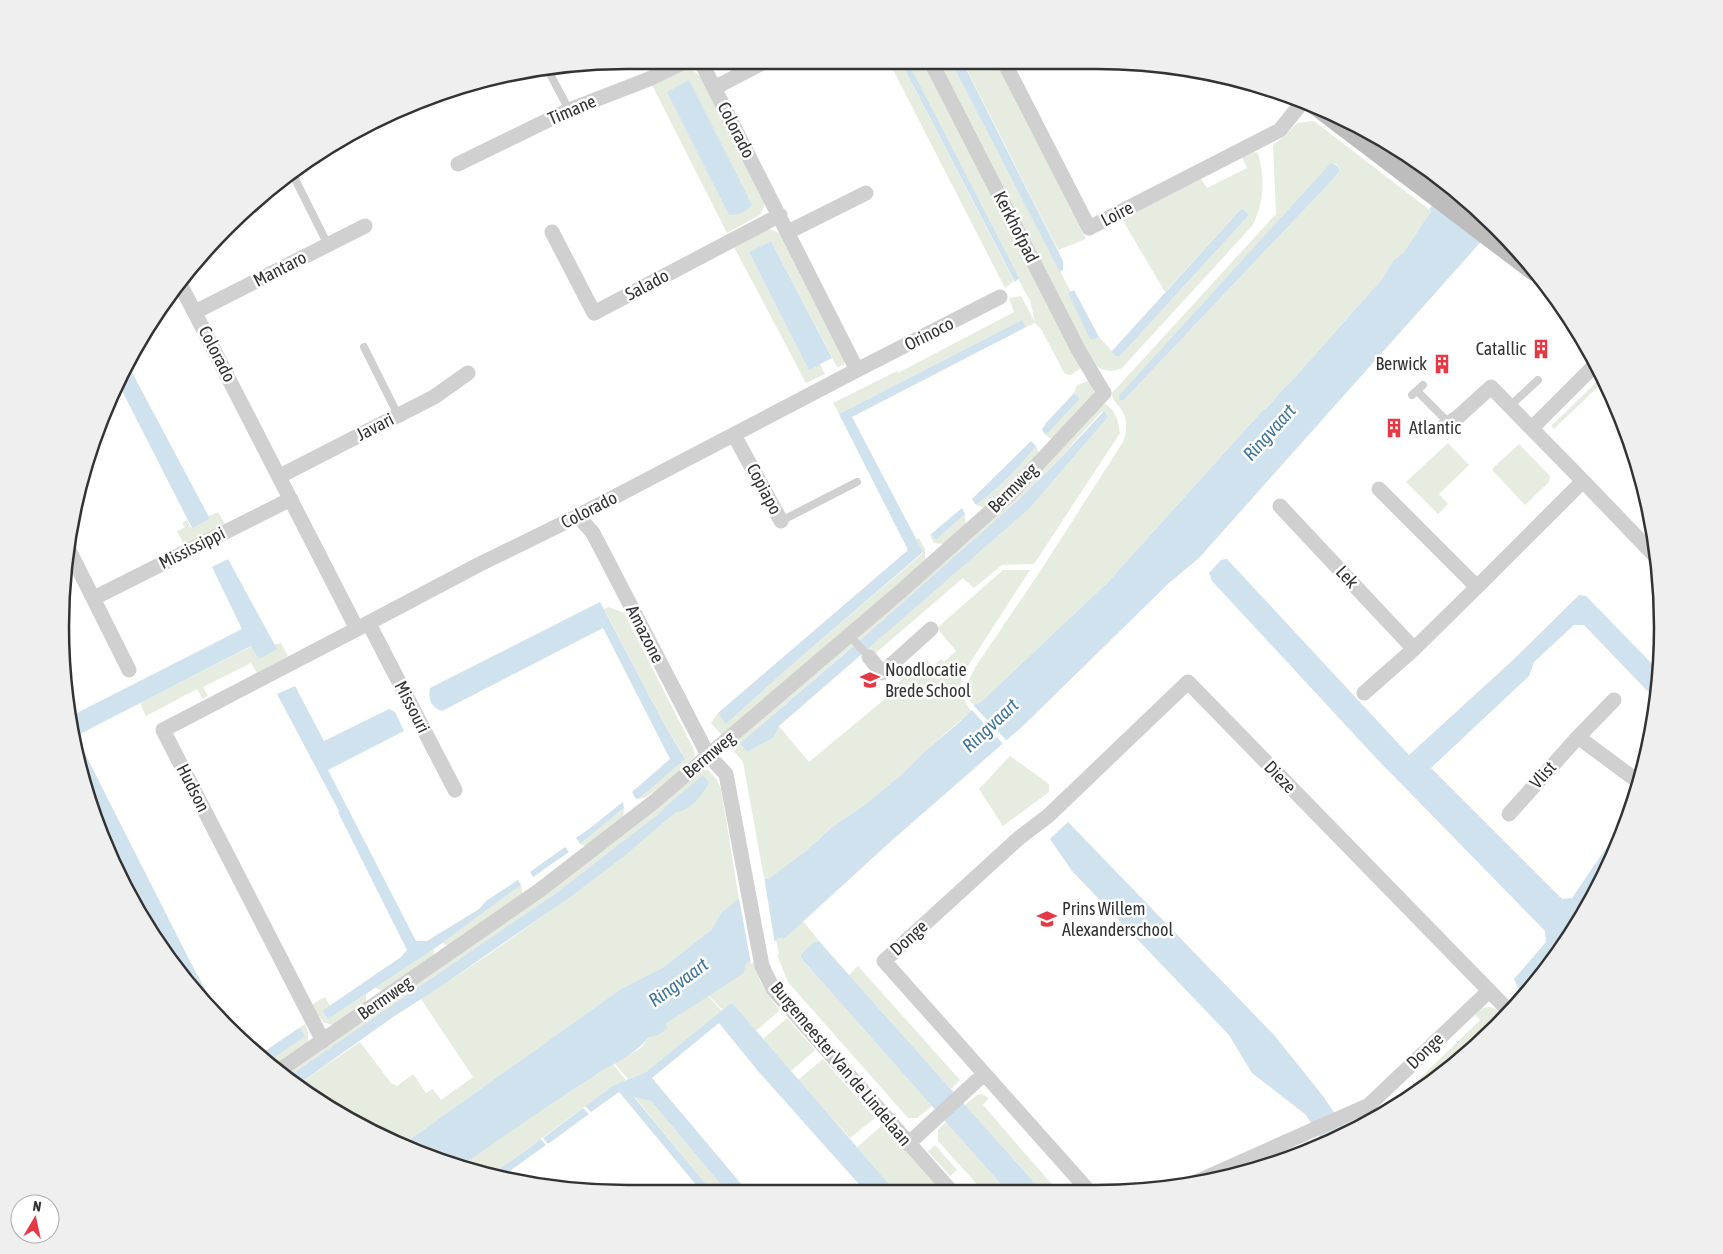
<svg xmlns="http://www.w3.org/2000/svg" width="1723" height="1254" viewBox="0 0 1723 1254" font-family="'Asap Condensed',sans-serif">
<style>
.green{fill:#e6ecdf;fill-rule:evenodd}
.water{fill:#cfe2ee}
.pier{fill:#fff}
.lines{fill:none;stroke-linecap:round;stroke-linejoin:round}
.lane{stroke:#d0d0d0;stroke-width:8}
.street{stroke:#d0d0d0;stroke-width:15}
.secondary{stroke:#bdbdbd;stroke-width:21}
.labels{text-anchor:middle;stroke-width:5;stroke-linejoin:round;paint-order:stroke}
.street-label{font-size:18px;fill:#333;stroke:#fff}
.poi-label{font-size:18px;fill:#333;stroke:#fff;text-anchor:start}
.water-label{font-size:19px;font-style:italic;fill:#3f7597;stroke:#fff}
.rim{fill:none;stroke:#333;stroke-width:2.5}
</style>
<rect width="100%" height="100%" fill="#fff"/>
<path class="green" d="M888,60H900L1014,281L1005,288Z
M907,60H924L1081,368L1071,375L1065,374L1041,329L1035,323L1026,327L1022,320L839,414L833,403L897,371L898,373L1014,312L1009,298L1021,296L1035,322L1030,300L1025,292Z
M937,60H950L1071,292L1068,293L1093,340L1099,337L1112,351V353L1116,356H1120L1249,215L1242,208L1165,292L1122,219L1201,179L1207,188L1247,168L1242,157L1253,152L1258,153C1265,179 1264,201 1253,225L1122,368C1110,373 1100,371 1092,361Z
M962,60H995L1086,239L1058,250Z
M691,69L701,77L765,204L760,215L727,233L652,85L683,70Z
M1314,121L1431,211L1404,252L1393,261L1383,278L1289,384C1278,392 1273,404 1262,411L1108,582L981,702L974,705L965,696C965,685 971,676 976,666L1043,567L1123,442C1128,428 1128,416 1117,404C1114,400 1112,399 1112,393L1276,214L1273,145L1285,136L1297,123ZM1331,164H1336L1340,170L1335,177L1123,401L1120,394Z
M769,229L782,234L845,359L844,365L837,367L771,241L749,252L809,369L820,364L825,374L806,383L733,245Z
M1602,377L1604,381L1554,429L1551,426Z
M1088,381L1091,383L1094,392L1093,397L1053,439L1049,438L1046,435L1080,399L1074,393L1077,385Z
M1104,403C1116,410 1118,420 1120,433L1034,564L1002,565L974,588L963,578L871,657L866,650L1030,508L1108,417L1104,411L1101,412L1052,467L1018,500L858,642L854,638Z
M1448,443L1469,465L1439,494L1448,504L1438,514L1406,482Z
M1519,444L1550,476L1549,482L1525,505L1493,471V468Z
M1036,446L1040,455L986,508L976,505C999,488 1018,469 1036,446Z
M218,512L225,524L184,545L177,531L185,527L182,523L187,520L191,528L210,519L208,516Z
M965,514L966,525L943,544L934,543L930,535L931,534L936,540Z
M919,538L925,549V564L723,735L721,734L711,723L718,713L727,723L786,670L923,553L916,539Z
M1003,570H1030L964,672C957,694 961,693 971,711L925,751L900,776L863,806L831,828L807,850L768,879L764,878L743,762L734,751L740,743L736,739L850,641L854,645L740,743L747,752L773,737L779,726L809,762L885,699L889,691L925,659L933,666L941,659L944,662L956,651L937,628Z
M609,607L624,613L694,750L695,756L670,779L645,798L636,799L641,797L682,753L663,722L604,609Z
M281,643L288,656L257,673L251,663L203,687L208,696L203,699L197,689L146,716L140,703L252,646L276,649L274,645Z
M1010,756L1049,784V792L1003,826L979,789Z
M701,770H708L717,780L721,789L739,899L721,913L711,930L664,967L621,989L402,1145L376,1135L296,1086L360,1042L391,1083L397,1086L413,1074L426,1093L433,1089L441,1100L473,1077L421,999C510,942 596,880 676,812L664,808L661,813L556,893L310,1063L285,1079L281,1076Z
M624,808L623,819L589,847L580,844Z
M521,885L523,895L451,946L442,943Z
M803,921L819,941L814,942L801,954V958L932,1106L917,1118H908L788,982L777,955L779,954L776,940L779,938L784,939Z
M434,949L433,958L384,991L375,988Z
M753,958C758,981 765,993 780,1010L756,1031L733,1005L730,1004L723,1010L708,995L744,973L746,964Z
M858,966L960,1080L951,1089L849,975Z
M366,994V1004L334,1026L323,1022L311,1005L325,997L330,1006L322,1011L328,1019Z
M707,995L722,1011L646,1072L628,1079L614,1063L641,1048L649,1037L665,1024Z
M1489,1007L1496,1009L1504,1017L1484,1038H1482C1444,1075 1400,1108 1353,1131L1346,1128L1341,1123L1352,1119L1362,1122L1375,1116L1379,1118L1480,1020L1475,1015L1483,1008Z
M787,1018L815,1050L791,1071L763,1039Z
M305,1024L308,1033V1046L273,1069L267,1063L304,1036L299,1028Z
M823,1059L875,1118L850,1138L798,1080Z
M613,1064L626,1080L614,1085L490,1176L480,1175L460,1167L504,1135Z
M982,1094L989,1098L983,1105L1057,1190H1041L965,1105L977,1095Z
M634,1096L651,1101L727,1192H712Z
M946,1122L1006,1190H982L938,1141V1130Z
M884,1126L935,1184L928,1191H895L857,1147L879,1128Z
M935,1145L957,1170L950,1176L928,1151Z"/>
<path class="water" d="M900,60H907L1019,278L1015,282Z
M950,60H962L963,63L1063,261V270L1060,272Z
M689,80L752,205C746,212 739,215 729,215L667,92Z
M1331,163L1336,165L1340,170L1335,177L1123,401L1119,399L1120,394Z
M1451,187L1470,201L1495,226L1199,558L1169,583L1024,725L889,843L784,939L779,938L746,964L744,973L665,1024L668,1028L658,1035L649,1037C635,1055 611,1064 593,1077C548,1106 503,1136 460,1167L402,1145L621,989L664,967L711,930L721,913L764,878L768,879L807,850L831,828L863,806L900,776L925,751L955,726L971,711L974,705L981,702L1108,582L1262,411C1273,404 1278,392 1289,384L1383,278L1393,261L1404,252L1431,211L1429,209Z
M1242,208L1249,215L1120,356H1116L1112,353V351Z
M771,241L832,358L809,370L749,252Z
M1074,290L1099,337L1093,340L1090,339L1068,293Z
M1022,320L1026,327L852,417L923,552L786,670L726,724L718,713L908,550L839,414Z
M127,363L210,519L192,528L117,381Z
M1074,393L1080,399L1046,435L1042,430L1046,423Z
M1104,411L1108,417L1030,508L779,726L774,737L747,752L740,743L858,642L1018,500L1052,467Z
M1031,441L1036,446C1018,469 999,488 976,505L972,499Z
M962,508L965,514L936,540L931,534Z
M228,559L277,649L259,659L251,646L76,736L194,969L223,1021L201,1001L155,942L103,844L69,717L242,629L212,567Z
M1227,559L1409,755L1513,660L1579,595L1586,596L1660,672L1656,700L1584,625H1574L1534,662L1529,676L1431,768L1562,899L1572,898L1628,816L1604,878L1551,964L1522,997L1514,979L1546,942L1545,931L1376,758L1212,581L1209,573L1221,560Z
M600,602L663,722L685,759L641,797L636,799L632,792L670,759L603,628L442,711C431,707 428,700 430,688Z
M295,686L324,741L389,709L395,712L404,731L328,770L416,941H427L479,909L486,901L518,880L521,885L434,949L328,1019L322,1011L401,957L407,950L338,812L339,811L277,694Z
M703,775L709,782C704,794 690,811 676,812L623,857L573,895L440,987L393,1017L296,1086L285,1079L556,893L660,813L664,808Z
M623,802L624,808L580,844L576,838C593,827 607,814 623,802Z
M1068,822L1274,1035L1323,1096L1341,1123L1346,1128L1353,1131L1321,1147L1318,1133L1306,1115L1252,1073L1229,1035L1072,871L1050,839Z
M565,847L569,852L533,877L530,872Z
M819,941L833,957L1041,1190H1006L801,958V954L814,942Z
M730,1004H733L895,1191H865L758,1071L719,1023L652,1078L748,1192H727L651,1101L634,1097L709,1188L705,1192H702L619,1092L591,1112L585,1106L614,1085L646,1072Z
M299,1028L305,1036L267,1063L259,1055Z
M583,1108L589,1114L548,1144L543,1138Z
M541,1139L546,1145L500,1178L490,1176Z"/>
<path class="pier" d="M972,704L1009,743L1005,746L970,708Z
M764,877L775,944L751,964L739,898Z"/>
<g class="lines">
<path class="lane" d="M548,70L569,110
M292,173L328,245
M364,347L398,415
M1417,391L1449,423
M1412,395L1423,385
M1510,406L1538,380
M781,521L857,482
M849,635L869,657"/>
<path class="street" d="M1003,60L1089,228L1280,130L1304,100
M714,88L768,60
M458,164L569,110L649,79L688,60
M552,232L594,313L780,215
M788,232L866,193
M180,284L357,629L480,564L578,516L857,370L700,60
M195,312L365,226
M857,370L1000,297
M1532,428L1596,364
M1440,429L1458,417L1491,387L1583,481L1477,587
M734,435L781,521
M280,476L434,397L468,373
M1583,481L1658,559
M1280,506L1414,649
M578,516L593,533L708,755L726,774L762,966L773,989L951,1191
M68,548L129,670
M94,598L291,499
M369,624L455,790
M869,657L882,673L931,629
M1364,693L1414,649L1477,587L1379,489
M1578,737L1640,783
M1509,814L1578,737L1614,700
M323,1041L163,730L357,629
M277,1072L540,890L655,801L900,592L1010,494L1104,393L1079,351L930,60
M908,1144L984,1074
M1196,1182L1369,1105L1489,991
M1088,1190L884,961L1019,838L1048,816L1188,682L1509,1011"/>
<path class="secondary" d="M1316,105L1535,271"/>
</g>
<defs>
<symbol id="building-bare" viewBox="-9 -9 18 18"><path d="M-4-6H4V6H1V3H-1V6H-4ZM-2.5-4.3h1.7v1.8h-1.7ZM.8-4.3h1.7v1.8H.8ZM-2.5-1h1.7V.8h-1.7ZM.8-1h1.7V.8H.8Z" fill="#e63946" stroke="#fff" stroke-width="2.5" paint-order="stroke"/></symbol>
<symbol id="school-bare" viewBox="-9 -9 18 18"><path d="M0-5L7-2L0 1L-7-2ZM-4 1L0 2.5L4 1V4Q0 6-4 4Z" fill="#e63946" stroke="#fff" stroke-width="2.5" paint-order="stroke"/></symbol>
</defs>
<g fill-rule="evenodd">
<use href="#building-bare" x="1527" y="335" width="28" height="28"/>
<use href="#building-bare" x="1428" y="350" width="28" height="28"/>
<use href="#building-bare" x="1380" y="414" width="28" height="28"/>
<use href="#school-bare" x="856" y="666" width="28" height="28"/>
<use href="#school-bare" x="1033" y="905" width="28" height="28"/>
</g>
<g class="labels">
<g class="street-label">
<text transform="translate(572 110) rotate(-23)" y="6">Timane</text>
<text transform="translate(736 130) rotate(63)" y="6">Colorado</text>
<text transform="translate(1117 214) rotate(-27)" y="6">Loire</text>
<text transform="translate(1016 227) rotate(63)" y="6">Kerkhofpad</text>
<text transform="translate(280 269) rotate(-27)" y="6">Mantaro</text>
<text transform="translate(647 285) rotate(-28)" y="6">Salado</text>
<text transform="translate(929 334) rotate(-27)" y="6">Orinoco</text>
<text transform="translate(217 354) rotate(63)" y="6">Colorado</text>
<text transform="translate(375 427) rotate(-27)" y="6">Javari</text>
<text transform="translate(1013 488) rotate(-45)" y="6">Bermweg</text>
<text transform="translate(764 489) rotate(62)" y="6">Copiapo</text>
<text transform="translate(589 510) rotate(-27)" y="6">Colorado</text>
<text transform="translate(192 548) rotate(-27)" y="6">Mississippi</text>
<text transform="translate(1347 577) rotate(47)" y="6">Lek</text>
<text transform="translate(645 634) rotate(63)" y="6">Amazone</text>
<text transform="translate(412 707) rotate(63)" y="6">Missouri</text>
<text transform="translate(709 755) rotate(-40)" y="6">Bermweg</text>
<text transform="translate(1543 775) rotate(-48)" y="6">Vlist</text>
<text transform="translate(1280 777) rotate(46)" y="6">Dieze</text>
<text transform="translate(193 788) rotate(63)" y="6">Hudson</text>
<text transform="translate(909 938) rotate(-42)" y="6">Donge</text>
<text transform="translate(385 998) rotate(-35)" y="6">Bermweg</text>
<text transform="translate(1425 1051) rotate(-44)" y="6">Donge</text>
<text transform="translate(841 1064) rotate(50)" y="6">Burgemeester Van de Lindelaan</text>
</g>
<g class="poi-label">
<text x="1526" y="355" text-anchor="end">Catallic</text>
<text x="1427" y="370" text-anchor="end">Berwick</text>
<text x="1409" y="434">Atlantic</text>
<text x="885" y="676">Noodlocatie<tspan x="885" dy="21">Brede School</tspan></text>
<text x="1062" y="915">Prins Willem<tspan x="1062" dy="21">Alexanderschool</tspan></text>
</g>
<g class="water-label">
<text transform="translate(1269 432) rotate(-48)" y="7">Ringvaart</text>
<text transform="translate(990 725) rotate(-43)" y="7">Ringvaart</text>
<text transform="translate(678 982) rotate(-36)" y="7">Ringvaart</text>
</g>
</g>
<path d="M0 0H1723V1254H0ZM627 69H1096A558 558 0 0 1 1654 627V627A558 558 0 0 1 1096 1185H627A558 558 0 0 1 69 627V627A558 558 0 0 1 627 69Z" fill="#efefef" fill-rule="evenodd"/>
<path class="rim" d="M627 69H1096A558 558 0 0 1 1654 627V627A558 558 0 0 1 1096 1185H627A558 558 0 0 1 69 627V627A558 558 0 0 1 627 69Z"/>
<g transform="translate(35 1219) rotate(9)"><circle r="24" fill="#ffffff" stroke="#adadad"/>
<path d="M0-4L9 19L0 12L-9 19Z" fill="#e63946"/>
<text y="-8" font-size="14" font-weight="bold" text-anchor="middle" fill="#333333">N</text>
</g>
</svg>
